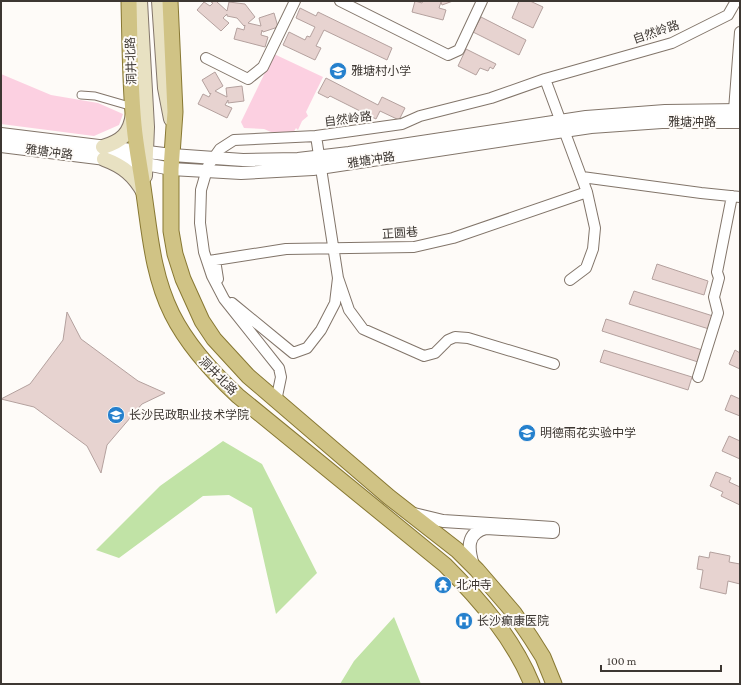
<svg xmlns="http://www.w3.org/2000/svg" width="741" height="685" viewBox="0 0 741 685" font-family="'Crimson Pro','Noto Sans SC',serif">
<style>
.green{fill:#fcd0e1}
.water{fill:#c1e3a6}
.building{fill:#e7d3d0;stroke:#b4a19e}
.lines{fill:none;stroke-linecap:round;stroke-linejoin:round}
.pedestrian-casing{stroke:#82756a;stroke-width:9}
.minor-casing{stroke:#82756a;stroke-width:12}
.tertiary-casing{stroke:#82756a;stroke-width:14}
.secondary-casing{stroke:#82756a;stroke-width:16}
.primary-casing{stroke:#887833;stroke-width:17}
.pedestrian{stroke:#fff;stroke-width:7}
.minor{stroke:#fff;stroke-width:10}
.tertiary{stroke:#fff;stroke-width:12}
.secondary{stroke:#e8e1c2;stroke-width:14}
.primary{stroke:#d0c385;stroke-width:15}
.labels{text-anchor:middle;stroke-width:4;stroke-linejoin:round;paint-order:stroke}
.street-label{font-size:12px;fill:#3d3732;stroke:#fefbf8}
.poi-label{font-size:12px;fill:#3d3732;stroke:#fefbf8;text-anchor:start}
</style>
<rect width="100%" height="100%" fill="#fefbf8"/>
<path class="green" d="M274,54L323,77L306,112L308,116L302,121L298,130L296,128L293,133L271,132L264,129L244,128L241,122Z
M1,74L51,95L98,103L123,114L119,125L94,136L1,124Z"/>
<path class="water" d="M223,441L262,464L317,573L276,614L252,508L229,495L203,496L119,558L96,550L160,486Z
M394,617L421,684H340L354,661Z"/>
<path class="building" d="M211,1H219L217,2L227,11L229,2L245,4L255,17L248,23L261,26L259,18L274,13L278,27L263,32L262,30L261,35L268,37L265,47L234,39L237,28L244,30L245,25L244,26L237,18L227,16V14L223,18L229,23L221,31L197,10L204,2L210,6L213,3H212Z
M415,1L422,3L423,1H453L442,5L441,2L439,8L446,10L443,20L412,12Z
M519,1H530L543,7L533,28L512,18Z
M300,8L316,16L318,12L392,48L387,60L324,30L316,46L321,48L315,60L283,45L289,32L305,40L307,36L310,37L315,27L296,18Z
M481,17L526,40L519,55L473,32Z
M466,49L496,64L493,69L490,67L488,71L480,68L476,75L458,66Z
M215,72L223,86L215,91L227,97L226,88L242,86L244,101L228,103V100L225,105L232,108L227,118L198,104L203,94L209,97L211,93L210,94L202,80Z
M326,78L378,105L382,97L405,108L399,120L380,111L376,119L330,96L328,98L318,93Z
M657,264L708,281L704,295L652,279Z
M634,291L713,316L709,329L629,304Z
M67,312L81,339L138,381L165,393L142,404L107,445L101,473L87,446L34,407L1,399L30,384L63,340Z
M606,319L702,350L698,362L602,331Z
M604,350L692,377L688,390L600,362Z
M735,350L740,353V369L729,364Z
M731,395L740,399V416L725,410Z
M729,436L740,441V459L722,451Z
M716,472L731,478L729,482L740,487V505L721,496L723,492L710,486Z
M710,552L730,556L729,562L740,564V584L728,581L726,594L700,588L703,570L697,569L699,556L709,558Z"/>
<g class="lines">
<defs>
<path id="pedestrian" d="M81,95L95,96L133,107"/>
<path id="minor" d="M340,1L448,55L459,50L482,1
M206,58L248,79L263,67L295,1
M545,79L587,192L595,228L593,249L586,268L570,280
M734,110L740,32
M316,136L338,278
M582,177L701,193L740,197
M215,260L218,279
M209,261L286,249L414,247L453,238L587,192
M232,303L293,353L307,348L321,330L335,303L338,278L349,310L363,329L424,356L435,353L448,340L455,337L468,338L554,364
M698,377L718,313L714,297L719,278L717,272L732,196
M276,401L281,377L279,368L224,299L212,276L204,252L200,223L201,190L208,166L220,149L234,140L316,136L402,124L420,116L491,98L545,79L672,43L728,15L736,1"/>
<path id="tertiary" d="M1,134L172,155L243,160L298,159L349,153L586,117L665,111L740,110
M1,146L146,164L171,169L241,173L313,169L591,127L662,122H740
M414,514L443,521L553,528V532L486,528C466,533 468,549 473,565"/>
<path id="secondary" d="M140,1L147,127L145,176
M159,1L165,88L171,119
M103,147C122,141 130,134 133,114
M104,159C123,166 134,175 144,193"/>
<path id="primary" d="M129,1C130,42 130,84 134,125C136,148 141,171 144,194C150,235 153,276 172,314C188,346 212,372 238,396L445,565C480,600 513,638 532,684
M170,1L175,112L171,169V231L175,254L183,279L202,321L214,339L248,376L389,497L457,550L477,570L514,613L531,638L543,657L554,684"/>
</defs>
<use href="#pedestrian" class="pedestrian-casing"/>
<use href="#minor" class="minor-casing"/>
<use href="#tertiary" class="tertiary-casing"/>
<use href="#secondary" class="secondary-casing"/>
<use href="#primary" class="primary-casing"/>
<use href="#pedestrian" class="pedestrian"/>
<use href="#minor" class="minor"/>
<use href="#tertiary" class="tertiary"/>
<use href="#secondary" class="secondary"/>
<use href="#primary" class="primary"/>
</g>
<defs>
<symbol id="school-disc" viewBox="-11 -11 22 22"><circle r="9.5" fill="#2580cd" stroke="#fefbf8"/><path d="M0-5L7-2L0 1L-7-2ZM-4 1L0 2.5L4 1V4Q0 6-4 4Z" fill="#fff"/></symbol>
<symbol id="university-disc" viewBox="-11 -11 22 22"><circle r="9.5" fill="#2580cd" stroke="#fefbf8"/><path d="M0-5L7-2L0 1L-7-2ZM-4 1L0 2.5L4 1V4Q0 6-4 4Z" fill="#fff"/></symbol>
<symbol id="temple-disc" viewBox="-11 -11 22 22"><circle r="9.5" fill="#2580cd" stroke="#fefbf8"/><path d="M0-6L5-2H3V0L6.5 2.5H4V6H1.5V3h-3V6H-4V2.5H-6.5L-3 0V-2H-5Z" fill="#fff"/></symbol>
<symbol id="hospital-disc" viewBox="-11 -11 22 22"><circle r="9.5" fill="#2580cd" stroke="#fefbf8"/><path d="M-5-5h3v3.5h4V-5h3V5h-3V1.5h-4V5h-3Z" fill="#fff"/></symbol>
</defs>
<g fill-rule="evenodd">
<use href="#school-disc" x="328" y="61" width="20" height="20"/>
<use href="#university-disc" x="106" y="405" width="20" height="20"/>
<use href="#school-disc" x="517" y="423" width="20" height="20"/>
<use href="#temple-disc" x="433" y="575" width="20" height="20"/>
<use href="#hospital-disc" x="454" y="611" width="20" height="20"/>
</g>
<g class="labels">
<g class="street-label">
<text transform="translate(656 32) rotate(-19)" y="4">自然岭路</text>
<text transform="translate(131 61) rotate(-92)" y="4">洞井北路</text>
<text transform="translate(348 119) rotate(-7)" y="4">自然岭路</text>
<text x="692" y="126">雅塘冲路</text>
<text transform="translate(49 152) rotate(7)" y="4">雅塘冲路</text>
<text transform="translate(371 160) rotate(-9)" y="4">雅塘冲路</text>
<text transform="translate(400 233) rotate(-4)" y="4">正圆巷</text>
<text transform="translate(218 376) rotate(45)" y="4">洞井北路</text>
</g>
<g class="poi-label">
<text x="351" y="75">雅塘村小学</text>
<text x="129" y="419">长沙民政职业技术学院</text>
<text x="540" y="437">明德雨花实验中学</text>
<text x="456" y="589">北冲寺</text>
<text x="477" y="625">长沙癫康医院</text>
</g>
</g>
<rect width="741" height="685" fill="none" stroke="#3d3732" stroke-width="4"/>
<path d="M601 665v6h120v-6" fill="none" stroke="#3d3732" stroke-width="2"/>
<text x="607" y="665" font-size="12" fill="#3d3732" stroke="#fefbf8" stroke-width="3" paint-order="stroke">100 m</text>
</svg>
